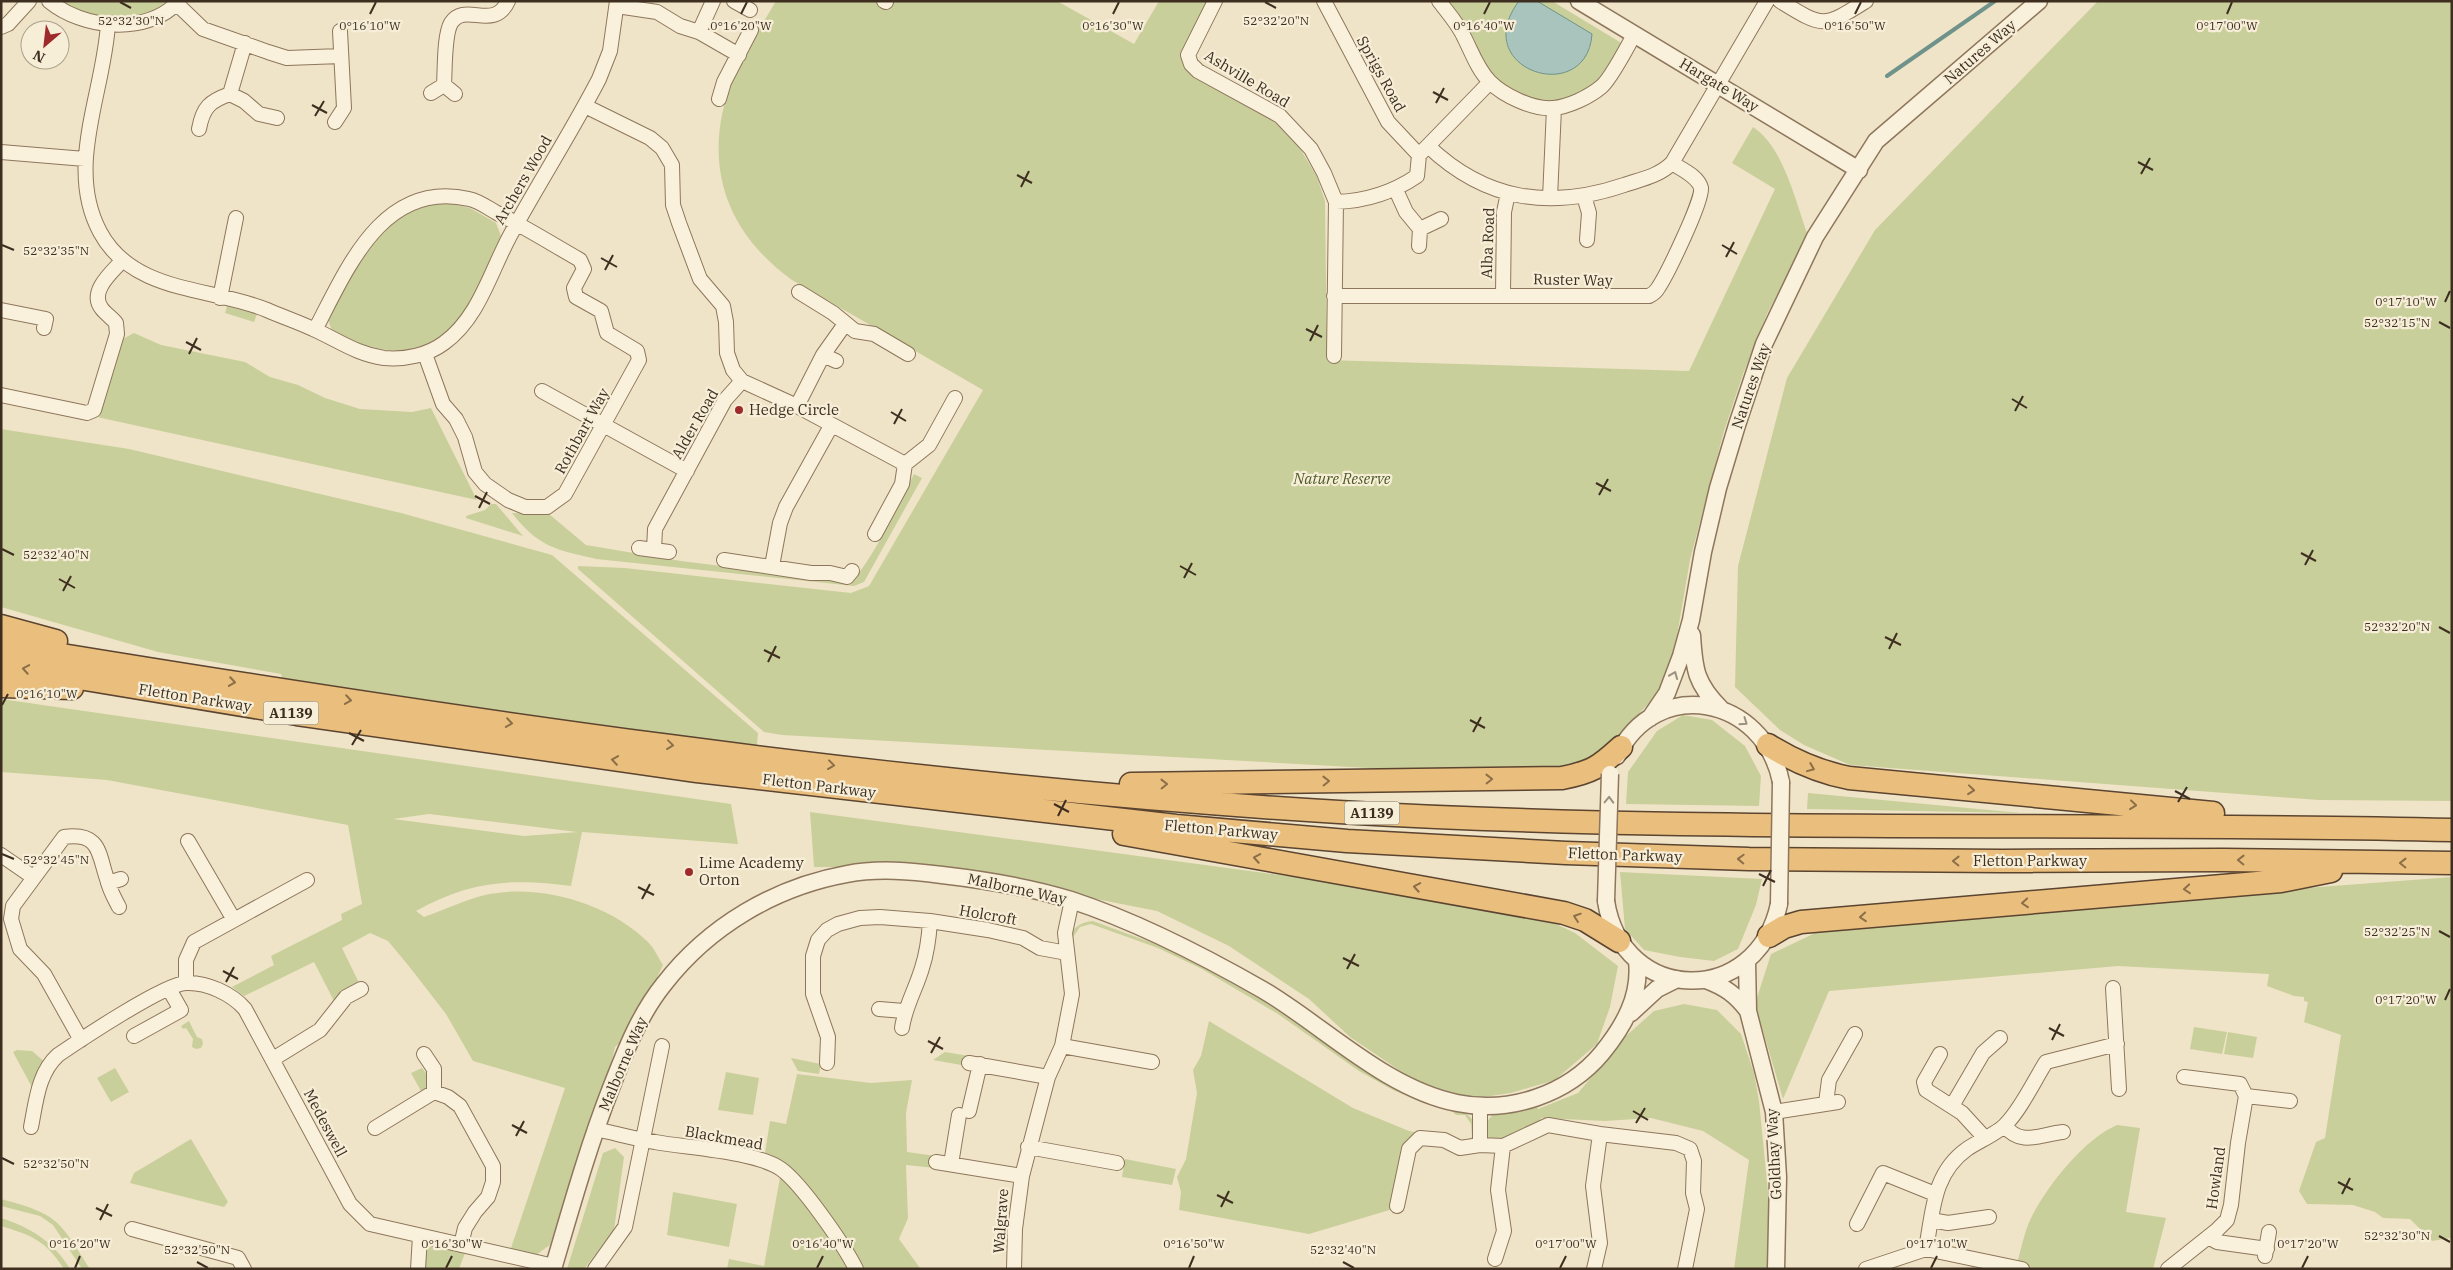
<svg xmlns="http://www.w3.org/2000/svg" width="2453" height="1270" viewBox="0 0 2453 1270" font-family="'IBM Plex Serif',serif">
<style>
.green{fill:#c9cf9b;fill-rule:evenodd}
.water{fill:#a9c4bc;stroke:#6f938a}
.lines{fill:none;stroke-linecap:round;stroke-linejoin:round}
.stream{stroke:#6f938a;stroke-width:4}
.minor-casing{stroke:#8d765c;stroke-width:16}
.tertiary-casing{stroke:#8d765c;stroke-width:19}
.trunk-casing{stroke:#5b4430;stroke-width:25}
.minor{stroke:#faf1dc;stroke-width:14}
.tertiary{stroke:#faf1dc;stroke-width:16}
.trunk{stroke:#eabe7c;stroke-width:22}
.tertiary-bridge-casing{stroke:#8d765c;stroke-width:19;stroke-linecap:butt}
.tertiary-bridge{stroke:#faf1dc;stroke-width:16}
.oneway{stroke:#8b6f49}
.oneway2{stroke:#9c907e}
.ticks{fill:none;stroke:#3d2e20;stroke-width:2}
.poi-dot{fill:#9e2a2b;stroke:#f7eed8;stroke-width:2}
.labels{text-anchor:middle;stroke-width:4.5;stroke-linejoin:round;paint-order:stroke}
.shield{fill:#f7eed8;stroke:#756857;stroke-width:1}
.shield-label{font-size:14px;font-weight:bold;fill:#3d2e20}
.street-label{font-size:15px;fill:#3d2e20;stroke:#f7eed8}
.poi-label{font-size:15px;fill:#3d2e20;stroke:#f7eed8;text-anchor:start}
.park-label{font-size:15px;font-style:italic;fill:#4d5a26;stroke:#f7eed8}
.ticks-label{font-size:12px;text-anchor:middle;fill:#3d2e20;stroke:#f7eed8;stroke-width:4.5;stroke-linejoin:round;paint-order:stroke}
</style>
<rect width="100%" height="100%" fill="#f0e4c8"/>
<path class="green" d="M56,1H167C148,17 117,24 92,18C80,14 68,6 56,1Z
M776,1H1057L1134,44L1159,1H1210L1184,51L1198,77L1275,122L1301,150L1317,177L1325,201L1327,360L1689,371L1775,189L1732,163L1753,127C1784,147 1796,203 1808,236L1767,314L1743,374L1724,431L1690,560L1673,659L1664,681L1649,703L1597,758L1529,777L782,735L764,732L578,569V566L625,568L851,593L869,586L983,390L792,280C723,230 701,159 733,78C743,51 762,26 776,1Z
M1446,1H1552L1623,44C1614,59 1605,76 1591,87C1564,107 1528,104 1501,85C1482,71 1459,22 1446,1Z
M2098,1H2452V801L2319,800L1850,765L1804,745L1780,730L1735,687L1738,566L1787,378L1875,230Z
M448,203L470,208L496,223L501,236C490,257 482,281 471,302C436,364 391,358 333,333L328,320C352,270 384,204 448,203Z
M227,306L257,314L254,322L225,313Z
M134,333L161,345L245,362L270,377L298,385L325,398L360,409L412,412L431,408L477,500L97,417L119,341Z
M1,429L129,449L401,513L552,555L758,733L757,745L610,727L282,678L281,674L158,652L1,607Z
M914,474L922,478L864,582L854,586L596,559C557,550 538,547 512,513L549,514L586,545L681,561L852,582C878,550 895,510 914,474Z
M491,504H496L523,536L466,518V516L485,510Z
M1,699L731,804L738,844L582,832L571,886C513,878 469,881 416,911L424,917C444,910 465,900 485,895C540,883 608,903 648,942C654,948 658,957 663,965L647,999L634,1013L623,1040L615,1047L606,1086L567,1192L550,1245L533,1257L511,1248L565,1088L473,1061L446,1014L408,965L388,941L370,933L342,948L362,989L335,1003L314,962L244,996L232,987L274,965L271,956L342,920L341,914L362,904L348,825L107,780L1,772ZM429,814L577,832H578L524,836L393,819Z
M1683,715L1712,720L1745,746L1761,776L1759,806L1626,804L1628,772L1657,731Z
M1808,793L2021,813L1807,809Z
M810,812L1489,903L1537,915L1575,933L1618,966L1610,1007L1597,1044L1555,1080L1511,1093L1470,1099L1430,1091L1350,1037L1309,999L1229,946L1157,911L933,867H814Z
M1620,872L1762,879L1756,905L1738,949L1714,961L1680,957L1644,950L1625,929Z
M2452,877V1241L2450,1238L2432,1241L2410,1219L2383,1218L2375,1212L2353,1205L2307,1204L2299,1191L2316,1142L2325,1138L2341,1035L2304,1022L2308,1002L2304,1001V997L2294,996L2267,986L2269,974L2118,966L1829,991L1783,1099L1755,1004L1771,954L1836,923Z
M1093,921L1158,945L1206,969L1265,1002L1362,1069L1394,1088L1424,1101L1464,1111L1476,1123L1475,1139L1466,1142L1418,1135L1393,1209L1309,1234L1179,1210L1181,1192L1177,1177L1186,1159L1197,1093L1193,1070L1201,1056L1209,1021L1353,1108L1409,1131L1463,1142L1472,1137L1471,1124L1465,1115H1456L1451,1110L1423,1103L1393,1090L1359,1071L1278,1014L1202,969L1158,948L1091,924L1080,927L1071,940L1070,934C1077,925 1082,922 1093,921Z
M1684,1004L1717,1010L1741,1034L1754,1073L1759,1101L1772,1232L1767,1269H1734L1749,1160L1703,1131L1651,1118L1605,1121L1541,1118L1540,1121L1493,1142L1486,1139L1485,1124L1494,1113L1537,1106L1538,1109L1578,1093L1627,1035L1654,1011Z
M189,1021L197,1037L202,1039L203,1044L201,1048L196,1049L192,1047L193,1039L186,1028L183,1029L181,1026Z
M2194,1027L2227,1032L2222,1054L2190,1049Z
M2228,1032L2257,1037L2253,1058L2224,1054Z
M17,1050L32,1051L46,1063L34,1091L13,1052Z
M945,1052L969,1056L967,1066L933,1060Z
M791,1058L821,1064L819,1074L798,1071Z
M115,1068L129,1092L111,1102L97,1078Z
M422,1068L430,1078V1089L422,1093L411,1073Z
M726,1072L759,1078L753,1115L718,1110Z
M797,1074L871,1083L912,1080L906,1113L907,1152L936,1156L935,1168L906,1165L908,1218L899,1239L920,1268L923,1269H727L729,1259L764,1266L783,1161L765,1153L770,1121L786,1124Z
M2117,1125L2140,1128L2126,1212L2166,1218L2153,1269H2026L2016,1266C2021,1251 2024,1232 2031,1218C2047,1186 2084,1139 2117,1125Z
M191,1139L228,1202L224,1207L130,1183L134,1173Z
M615,1148L624,1157L614,1230L584,1269H567L603,1153Z
M1125,1159L1176,1169L1172,1185L1122,1177Z
M673,1192L737,1204L729,1247L667,1235Z
M1,1199C58,1214 59,1220 90,1269H82L53,1225L40,1216L1,1206Z
M1,1218C30,1227 54,1242 70,1269H64C45,1240 33,1236 1,1226Z
M439,1246L465,1253L459,1269H423L425,1254L429,1247Z"/>
<path class="water" d="M1519,1H1537L1592,34C1587,108 1467,70 1519,1Z"/>
<g class="lines">
<path class="stream" d="M1887,76L1995,1"/>
<defs>
<path id="minor" d="M49,1C83,29 147,36 179,1
M734,1L750,10
M884,1L886,2
M1215,1L1188,55L1191,64L1198,71L1280,116L1311,149L1324,173L1336,202L1334,356
M1324,1L1388,122L1419,155
M1439,1C1448,13 1459,25 1465,39C1472,53 1478,70 1490,82C1503,95 1533,110 1553,108C1568,107 1589,97 1601,87C1611,79 1627,47 1634,35
M1780,1C1824,28 1823,28 1866,1
M177,4L203,29L268,52L287,58L341,56
M617,6L657,12L680,26L699,32L739,55
M108,24C104,92 65,167 100,232C133,294 212,287 267,310C283,317 298,322 313,329C338,340 356,354 384,358C405,360 428,355 444,343C480,317 491,269 512,232C540,181 572,131 599,79L610,51L617,1
M1,27L8,24L29,1
M699,32L713,1
M444,85C445,70 444,35 451,23C465,1 494,32 508,1
M431,93L444,85L455,94
M230,94L245,43
M719,99L724,82L751,30
M585,106L650,138L662,148L672,165L673,205L679,223L700,279L723,306L726,322L727,353L733,370L742,381L797,406L905,464L929,445L955,398
M335,122L344,108L340,31
M199,129C203,107 210,101 230,94L244,101L259,114L277,118
M1428,146C1486,201 1550,210 1624,185C1642,179 1659,176 1672,163L1767,1
M1,152L85,159
M1396,190L1406,212L1420,229
M1584,196L1589,213L1587,240
M1550,198L1554,108
M1336,202C1367,201 1392,193 1417,176L1419,155L1490,82
M1419,246L1420,229L1441,219
M799,292L833,313L855,331L874,334L908,354
M1503,295L1504,212L1508,193
M1334,296H1649C1653,294 1656,292 1658,288C1667,275 1703,200 1701,188C1698,176 1681,169 1672,163
M220,298L236,218
M1,310L46,319L44,328
M315,330C347,269 383,179 469,199C479,201 488,208 497,213C525,227 552,244 580,260L584,269L574,288L576,297L601,311L607,333L637,351L639,360L565,494L547,507H525L508,500L485,484L475,472L465,437L456,419L443,404L425,354
M823,355L836,361
M542,391L687,471
M1,395L87,413L94,410L117,334L116,323C112,318 106,314 102,309C88,292 112,272 122,261
M797,406L823,355L845,324
M875,534L902,484L905,464
M639,548L669,552
M654,549L655,529L725,400L742,381
M724,560L811,573H830L847,577L852,571
M772,566L780,523L786,507L831,426
M188,841L234,920
M1,855L33,877
M108,883L121,879
M186,983V960L194,942L307,880
M2113,988L2119,1089
M879,1009L904,1011
M902,1028C905,1006 916,989 922,968C927,953 929,937 930,921
M134,1036L181,1010L169,989
M81,1040L44,974L20,949L11,919L13,906L64,837C102,832 98,855 108,882C110,891 115,899 119,907
M1062,1046L1152,1062
M424,1054L434,1069V1092
M1940,1054L1924,1082L1926,1090L1962,1113L1984,1137
M273,1059L320,1030L346,997L361,989
M827,1063L828,1037L813,994V956L818,940L827,930L838,924L860,918L880,917L930,921L988,930L1023,938L1040,948L1067,953
M969,1063L1048,1077
M2184,1077L2240,1084L2246,1096L2290,1101
M1826,1103L1829,1080L1855,1034
M1952,1106L1983,1053L2000,1038
M969,1111L980,1064
M1774,1112L1838,1102
M2005,1126C2021,1147 2041,1134 2063,1132
M31,1127C36,1102 38,1073 58,1055C80,1040 164,984 186,983C207,982 232,994 245,1009L350,1204L370,1224L554,1266
M375,1128L434,1092L448,1097L460,1106L493,1166V1182L488,1197L475,1212L465,1228L461,1245
M595,1129C615,1133 635,1139 655,1142C687,1148 755,1151 781,1169C802,1184 844,1245 856,1269
M1480,1145V1105
M1028,1147L1117,1163
M936,1162L1022,1176
M951,1164L959,1115
M1397,1206L1409,1149L1420,1138L1444,1140L1460,1148L1480,1145L1503,1146L1548,1125L1600,1134L1676,1143L1690,1149L1694,1161L1693,1193L1697,1209L1685,1269
M1931,1220L1948,1223L1989,1217
M1857,1224L1883,1173L1935,1194
M132,1229L238,1258L244,1269
M2208,1237L2217,1242L2267,1249
M1926,1249C1933,1211 1933,1173 1967,1149C1977,1142 2000,1132 2006,1124C2021,1109 2034,1081 2046,1062L2117,1044
M2265,1256L2269,1232
M1495,1259L1504,1231L1498,1190L1503,1146
M418,1269L420,1236
M595,1269L625,1227L662,1046
M1014,1269L1015,1229L1022,1176L1048,1077L1062,1046L1072,994L1065,933L1072,900
M1594,1269L1600,1243L1593,1186L1600,1134
M1866,1269L1926,1249L2022,1269
M2168,1269L2217,1230L2227,1220L2231,1205L2238,1143L2246,1096"/>
<path id="tertiary" d="M1579,1L1859,170
M1692,635C1694,670 1696,684 1721,709
M1650,718L1667,693L1681,656L1691,620L1703,552L1718,488L1737,425L1764,344L1815,237L1876,141L2039,1
M1617,756C1656,675 1764,696 1781,782
M1606,901C1622,1005 1757,1008 1779,904
M1747,962L1748,1011L1774,1112L1778,1177L1776,1269
M1706,980C1725,987 1736,995 1748,1011
M1631,1013L1657,989L1677,979
M553,1269C571,1208 588,1147 611,1088C625,1052 639,1015 664,984C709,926 775,887 847,874C878,868 911,871 942,875C985,880 1029,887 1071,900C1138,922 1202,955 1263,990C1324,1026 1386,1089 1457,1103C1510,1114 1568,1094 1602,1053C1624,1026 1641,996 1637,961"/>
<path id="trunk" d="M1,626L56,641
M1,645C444,718 890,785 1339,812C1710,834 2081,821 2452,830
M1,665L297,714L697,771L1176,826L1347,841L1566,853L1749,859L2002,861L2223,860L2452,863
M1,686L72,688
M1768,745C1794,761 1818,772 1849,778L2213,813
M1131,784L1562,778C1592,772 1598,768 1621,747
M1124,834L1564,913L1585,920L1619,941
M1769,936L1784,927L1801,922L2281,881L2331,871"/>
</defs>
<use href="#minor" class="minor-casing"/>
<use href="#tertiary" class="tertiary-casing"/>
<use href="#trunk" class="trunk-casing"/>
<use href="#minor" class="minor"/>
<use href="#tertiary" class="tertiary"/>
<use href="#trunk" class="trunk"/>
<defs>
<path id="tertiary-bridge" d="M1606,901L1610,774
M1779,904L1781,782"/>
</defs>
<use href="#tertiary-bridge" class="tertiary-bridge-casing"/>
<use href="#tertiary-bridge" class="tertiary-bridge"/>
</g>
<defs><path id="oneway-chevron" d="M-2-3.5L2.5 0L-2 3.5" fill="none" stroke-width="1.6" stroke-linecap="round" stroke-linejoin="round" transform="scale(1.25)"/></defs>
<g class="oneway">
<use href="#oneway-chevron" transform="translate(26 669) rotate(-170)"/>
<use href="#oneway-chevron" transform="translate(232 682) rotate(9)"/>
<use href="#oneway-chevron" transform="translate(348 700) rotate(8)"/>
<use href="#oneway-chevron" transform="translate(509 723) rotate(8)"/>
<use href="#oneway-chevron" transform="translate(670 745) rotate(7)"/>
<use href="#oneway-chevron" transform="translate(615 760) rotate(-172)"/>
<use href="#oneway-chevron" transform="translate(831 765) rotate(7)"/>
<use href="#oneway-chevron" transform="translate(1811 768) rotate(22)"/>
<use href="#oneway-chevron" transform="translate(1489 779) rotate(-1)"/>
<use href="#oneway-chevron" transform="translate(1326 781) rotate(-1)"/>
<use href="#oneway-chevron" transform="translate(1164 784) rotate(-1)"/>
<use href="#oneway-chevron" transform="translate(1971 790) rotate(6)"/>
<use href="#oneway-chevron" transform="translate(2133 805) rotate(6)"/>
<use href="#oneway-chevron" transform="translate(1257 858) rotate(-170)"/>
<use href="#oneway-chevron" transform="translate(1741 859) rotate(-178)"/>
<use href="#oneway-chevron" transform="translate(2241 860) rotate(-179)"/>
<use href="#oneway-chevron" transform="translate(1956 861) rotate(-179)"/>
<use href="#oneway-chevron" transform="translate(2403 863) rotate(-179)"/>
<use href="#oneway-chevron" transform="translate(1417 887) rotate(-170)"/>
<use href="#oneway-chevron" transform="translate(2187 889) rotate(175)"/>
<use href="#oneway-chevron" transform="translate(2025 903) rotate(175)"/>
<use href="#oneway-chevron" transform="translate(1577 917) rotate(-161)"/>
<use href="#oneway-chevron" transform="translate(1863 917) rotate(175)"/>
</g>
<g class="oneway2">
<use href="#oneway-chevron" transform="translate(1674 675) rotate(-68)"/>
<use href="#oneway-chevron" transform="translate(1744 722) rotate(35)"/>
<use href="#oneway-chevron" transform="translate(1609 800) rotate(-88)"/>
</g>
<path class="ticks" d="M120,2L131,8M1265,2L1276,8M370,14L376,2M741,14L747,2M1113,14L1119,2M1484,14L1490,2M1855,14L1861,2M2227,14L2232,2M1433,92L1448,100M1436,103L1444,88M312,105L327,113M315,116L324,101M2138,162L2153,170M2141,174L2150,158M1017,175L1032,183M1021,187L1029,171M2,245L14,250M1722,245L1737,254M1726,257L1734,242M601,258L617,267M605,270L613,255M2445,302L2450,291M2439,322L2450,328M1306,329L1322,337M1310,341L1318,325M186,342L201,350M189,354L197,338M2012,399L2027,408M2015,411L2023,396M891,412L906,421M894,424L902,409M1596,483L1611,491M1599,495L1608,479M475,496L490,504M479,508L487,492M2,549L14,555M2301,553L2316,561M2305,565L2313,550M1180,566L1196,575M1184,578L1192,563M59,579L75,588M63,591L71,576M2439,627L2450,633M1885,637L1901,645M1889,649L1897,633M764,650L780,658M768,662L776,646M2,705L8,694M1470,720L1485,728M1473,732L1481,717M349,733L364,741M352,745L361,730M2175,791L2190,799M2178,802L2187,787M1054,804L1069,812M1058,816L1066,800M2,854L14,859M1759,874L1775,882M1763,886L1771,870M638,887L654,895M642,899L650,884M2439,931L2450,937M1343,958L1359,966M1347,969L1355,954M223,971L238,979M226,982L234,967M2445,1000L2450,989M2049,1028L2064,1036M2052,1040L2060,1024M928,1041L943,1049M931,1053L940,1037M1633,1111L1648,1120M1636,1123L1645,1108M512,1125L527,1133M516,1136L524,1121M2,1158L14,1164M2338,1182L2353,1190M2342,1194L2350,1178M1217,1195L1233,1203M1221,1207L1229,1191M96,1208L112,1216M100,1220L108,1204M2439,1236L2450,1242M197,1262L208,1268M1343,1262L1354,1268M75,1268L80,1256M446,1268L452,1256M817,1268L823,1256M1189,1268L1194,1256M1560,1268L1566,1256M1931,1268L1937,1256M2302,1268L2308,1256"/>
<g class="poi-dot">
<circle cx="739" cy="410" r="5"/>
<circle cx="689" cy="872" r="5"/>
</g>
<g class="labels">
<g class="shield">
<rect x="263.5" y="701.5" width="55" height="23" rx="4"/>
<rect x="1344.5" y="801.5" width="55" height="23" rx="4"/>
</g>
<g class="shield-label">
<text x="291" y="718">A1139</text>
<text x="1372" y="818">A1139</text>
</g>
<g class="street-label">
<text transform="translate(1980 52) rotate(-41)" y="5">Natures Way</text>
<text transform="translate(1381 74) rotate(61)" y="5">Sprigs Road</text>
<text transform="translate(1247 79) rotate(31)" y="5">Ashville Road</text>
<text transform="translate(1719 85) rotate(31)" y="5">Hargate Way</text>
<text transform="translate(523 180) rotate(-60)" y="5">Archers Wood</text>
<text transform="translate(1488 243) rotate(-88)" y="5">Alba Road</text>
<text transform="translate(1573 280) rotate(1)" y="5">Ruster Way</text>
<text transform="translate(1751 386) rotate(-71)" y="5">Natures Way</text>
<text transform="translate(695 424) rotate(-60)" y="5">Alder Road</text>
<text transform="translate(582 431) rotate(-61)" y="5">Rothbart Way</text>
<text transform="translate(195 698) rotate(9)" y="5">Fletton Parkway</text>
<text transform="translate(819 786) rotate(7)" y="5">Fletton Parkway</text>
<text transform="translate(1221 830) rotate(5)" y="5">Fletton Parkway</text>
<text transform="translate(1625 855) rotate(2)" y="5">Fletton Parkway</text>
<text x="2030" y="866">Fletton Parkway</text>
<text transform="translate(1017 889) rotate(12)" y="5">Malborne Way</text>
<text transform="translate(988 915) rotate(10)" y="5">Holcroft</text>
<text transform="translate(623 1064) rotate(-67)" y="5">Malborne Way</text>
<text transform="translate(325 1123) rotate(62)" y="5">Medeswell</text>
<text transform="translate(724 1138) rotate(10)" y="5">Blackmead</text>
<text transform="translate(1774 1154) rotate(-93)" y="5">Goldhay Way</text>
<text transform="translate(2216 1178) rotate(-82)" y="5">Howland</text>
<text transform="translate(1001 1221) rotate(-86)" y="5">Walgrave</text>
</g>
<g class="poi-label">
<text x="749" y="415">Hedge Circle</text>
<text x="699" y="868">Lime Academy<tspan x="699" dy="17">Orton</tspan></text>
</g>
<g class="park-label">
<text x="1342" y="484">Nature Reserve</text>
</g>
</g>
<g class="ticks-label">
<text x="131" y="25">52°32'30"N</text>
<text x="1276" y="25">52°32'20"N</text>
<text x="370" y="30">0°16'10"W</text>
<text x="741" y="30">0°16'20"W</text>
<text x="1113" y="30">0°16'30"W</text>
<text x="1484" y="30">0°16'40"W</text>
<text x="1855" y="30">0°16'50"W</text>
<text x="2227" y="30">0°17'00"W</text>
<text x="56" y="255">52°32'35"N</text>
<text x="2406" y="306">0°17'10"W</text>
<text x="2397" y="327">52°32'15"N</text>
<text x="56" y="559">52°32'40"N</text>
<text x="2397" y="631">52°32'20"N</text>
<text x="47" y="698">0°16'10"W</text>
<text x="56" y="864">52°32'45"N</text>
<text x="2397" y="936">52°32'25"N</text>
<text x="2406" y="1004">0°17'20"W</text>
<text x="56" y="1168">52°32'50"N</text>
<text x="2397" y="1240">52°32'30"N</text>
<text x="80" y="1248">0°16'20"W</text>
<text x="452" y="1248">0°16'30"W</text>
<text x="823" y="1248">0°16'40"W</text>
<text x="1194" y="1248">0°16'50"W</text>
<text x="1566" y="1248">0°17'00"W</text>
<text x="1937" y="1248">0°17'10"W</text>
<text x="2308" y="1248">0°17'20"W</text>
<text x="197" y="1254">52°32'50"N</text>
<text x="1343" y="1254">52°32'40"N</text>
</g>
<rect width="2453" height="1270" fill="none" stroke="#3d2e20" stroke-width="5"/>
<g transform="translate(45 45) rotate(208)"><circle r="24" fill="#f7eed8" stroke="#ada18e"/>
<path d="M0-4L9 19L0 12L-9 19Z" fill="#9e2a2b"/>
<text y="-8" font-size="14" font-weight="bold" text-anchor="middle" fill="#3d2e20">N</text>
</g>
</svg>
